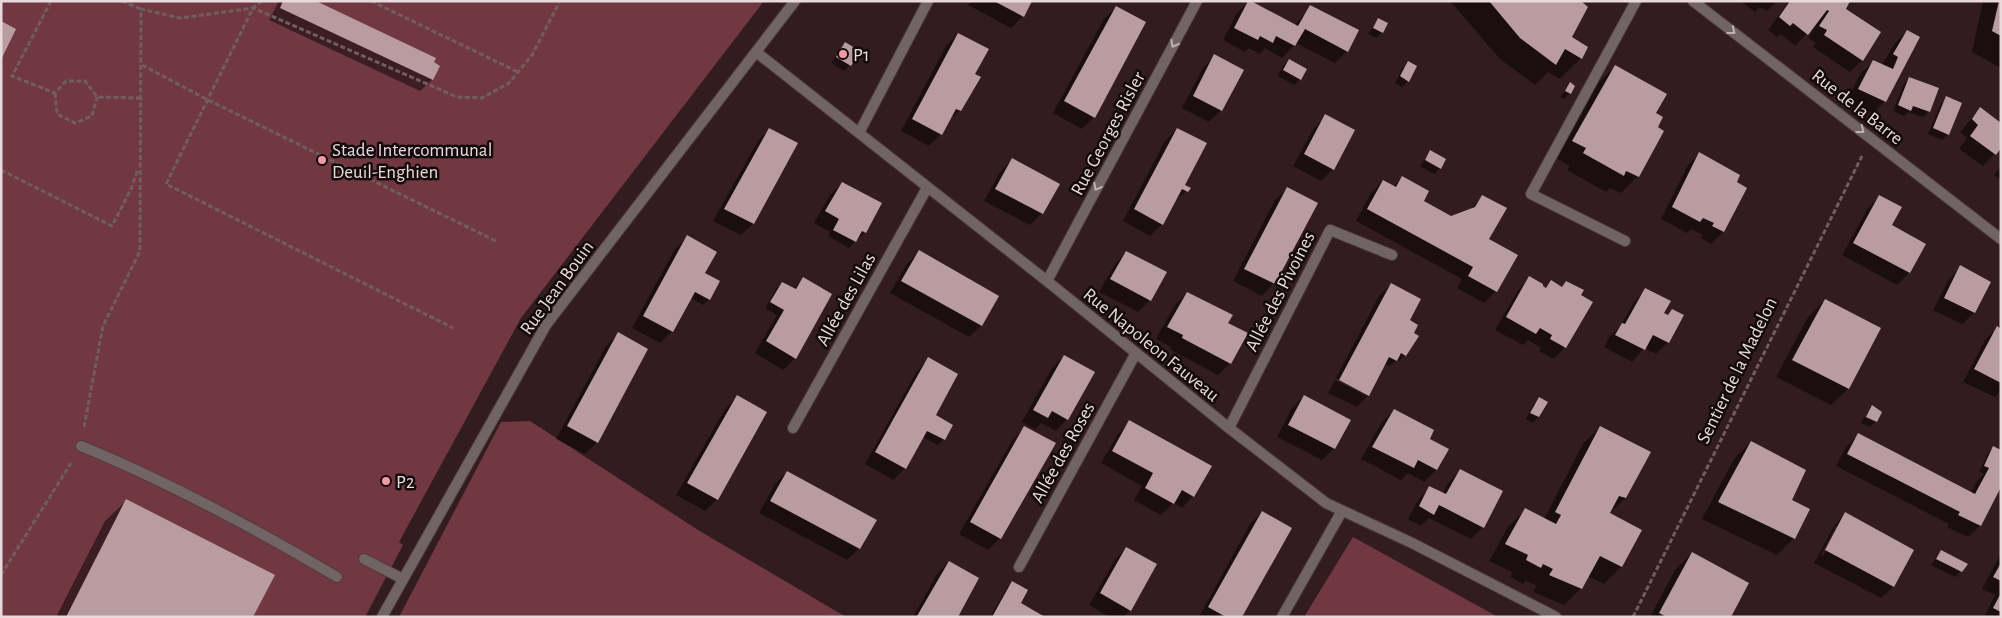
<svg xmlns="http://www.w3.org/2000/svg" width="2002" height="618" viewBox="0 0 2002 618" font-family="'Alegreya Sans',sans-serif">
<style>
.green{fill:#713842}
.shadow{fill:#0007;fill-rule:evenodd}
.building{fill:#b99c9f}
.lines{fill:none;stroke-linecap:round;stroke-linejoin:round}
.service-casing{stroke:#4f3a3e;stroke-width:12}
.minor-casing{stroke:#4f3a3e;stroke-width:12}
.path{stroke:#715d60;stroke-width:3;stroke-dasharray:5 2.5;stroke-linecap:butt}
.service{stroke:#706465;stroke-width:10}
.minor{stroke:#706465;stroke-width:10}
.oneway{stroke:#bfb0b2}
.poi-dot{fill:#f39aa7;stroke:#130a0b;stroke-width:2}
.labels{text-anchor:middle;stroke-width:5;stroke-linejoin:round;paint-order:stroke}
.poi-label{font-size:19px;fill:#e9d9db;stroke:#130a0b;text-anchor:start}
.street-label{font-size:19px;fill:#e9d9db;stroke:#130a0b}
</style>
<rect width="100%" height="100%" fill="#321c20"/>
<path class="green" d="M1,1H764L521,318L399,542L403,545L365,617H1Z
M530,421L698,530L846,617H399L501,422Z
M1353,537L1498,617H1304Z"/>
<path class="shadow" d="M279,1H313L433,63L432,80L420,91L269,20Z
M970,1H1030L1023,16L1011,28L968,5Z
M1249,1L1295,25L1311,7L1357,31L1347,51L1335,63L1296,43L1282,58L1265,48L1260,54L1249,48L1245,52L1223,40L1237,13Z
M1450,1H1579L1570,38L1587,47L1581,58L1560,79L1548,72L1535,85L1500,59Z
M1740,1H1777L1767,11L1759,7L1755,12Z
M1789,1H1849L1844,9L1862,60L1850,72L1813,47L1816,43L1808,38L1816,25L1815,24L1795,46L1781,34L1777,37L1768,30Z
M1983,1H2001V68L1972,52Z
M1116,8L1145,22L1094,117L1082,129L1053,113L1104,19Z
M1378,20L1382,32L1376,38L1368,34Z
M1907,31L1885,101L1873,113L1847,101L1861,73L1873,62L1882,65L1895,43Z
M958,34L971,78L960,110L954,116L951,115L941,134L929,146L901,131L946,46Z
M845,43L850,65L844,71L831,63Z
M1215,56L1221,110L1209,122L1182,108L1203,68Z
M1289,60L1300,79L1294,85L1278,76L1283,66Z
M1408,63V81L1402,87L1395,83L1402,69Z
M1615,67L1655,114L1656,128L1662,131L1638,176L1621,193L1610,188L1606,192L1567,170L1570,166L1556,158L1598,83Z
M1909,78L1929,111L1923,117L1908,112L1904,116L1893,111L1904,84Z
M1570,84V93L1564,99L1560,97Z
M1947,98L1948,134L1942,140L1928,134L1941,104Z
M1980,109L2001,146L1983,166L1959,149L1967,138L1960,132Z
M1326,116L1333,169L1321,181L1293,166L1314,128Z
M770,129L753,224L741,235L713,221L758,141Z
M1177,129L1183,185L1187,191L1173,202L1162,224L1150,236L1123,221L1165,141Z
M1430,152L1440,168L1434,174L1420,166Z
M1700,153L1745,188L1723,232L1711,244L1701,238L1703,235L1691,229L1687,233L1661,219L1688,165Z
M1012,160L1042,213L1030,225L984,201L1000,172Z
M2001,166V180L1994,175Z
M1402,178L1422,202L1451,217L1469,210L1482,197L1487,239L1516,256L1496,291L1484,303L1457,288L1462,279L1356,221L1371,193L1383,181L1393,187Z
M842,183L865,232L849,248L828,236L830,232L814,223L830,195Z
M1287,189L1316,203L1273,284L1262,296L1233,281L1275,200Z
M1880,196L1891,226L1924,245L1909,273L1897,285L1842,255L1868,208Z
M687,237L704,274L709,299L703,305L691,298L672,331L660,343L632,328L675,249Z
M919,252L998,296L981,326L969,337L890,293L907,264Z
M1127,252L1150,300L1138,312L1099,292L1115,264Z
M1961,267L1974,313L1962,324L1933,310L1949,279Z
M1530,278L1544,289L1551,282L1561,288L1566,282L1565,347L1554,359L1539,351L1541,348L1528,340L1523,345L1495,330L1518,290Z
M803,279L795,358L783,370L755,353L777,315L765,308L776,289L782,283L793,289Z
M1391,284L1409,320L1412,333L1407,352L1399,361L1396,360L1390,366L1385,364L1368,395L1357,407L1328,393L1335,380L1366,396V393L1336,378L1379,296Z
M1646,290L1663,313L1667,316L1672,310L1668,342L1656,354L1644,348L1632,362L1604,347L1610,336L1620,327L1634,302Z
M1187,293L1226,324L1230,363L1218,375L1171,350V347L1156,339L1175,305Z
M1825,300L1879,329L1848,389L1831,405L1776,377L1808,317Z
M1997,328L2001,330V391L1995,397L1963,382L1985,340Z
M618,334L597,442L585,454L556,439L606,346Z
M1064,356L1067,419L1056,431L1041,423L1035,429L1022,422L1052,368Z
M929,359L932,421L952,426L944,439L938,445L922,437L905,468L893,480L865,464L917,371Z
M1304,396L1334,448L1322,460L1277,437L1292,408Z
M737,397L765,413L717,499L705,511L676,495L725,409Z
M1539,399L1546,402L1538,417L1533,423L1526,419L1533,405Z
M1394,410L1428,440L1447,450L1436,470L1424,482L1408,473L1401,480L1361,459L1382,422Z
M1864,417L1875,422L1870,427L1861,423Z
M1130,422L1193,496L1182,508L1173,503L1161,515L1134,500L1142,486L1101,463L1118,434Z
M1025,427L1000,538L988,550L959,534L1013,439Z
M1600,427L1625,498L1609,514L1640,530L1621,567L1604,584L1588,576L1581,588L1564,605L1533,592L1537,586L1526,581L1523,584L1510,577L1512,572L1489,561L1508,527L1525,510L1544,519L1583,444Z
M1858,435L1971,493L1977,481L1984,474L1979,472L1988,453L1994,447L2001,485L1980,526L1968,537L1947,527L1949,524L1836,466L1846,447Z
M1751,442L1790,500L1794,538L1777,555L1702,519L1734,459Z
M1461,470L1483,527L1471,539L1429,518L1421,526L1408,519L1418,500L1430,488L1442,494L1449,482Z
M787,472L875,520L859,549L847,560L759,513L775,484Z
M126,501L252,617H56L105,521Z
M1262,512L1241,617H1199L1250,524Z
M1845,514L1912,551L1893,587L1881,598L1814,563L1834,526ZM1836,526H1839L1823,556L1821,555Z
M1126,548L1130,610L1123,617H1109L1089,605L1115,560Z
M1941,551L1961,571L1955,577L1931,565Z
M1692,553L1730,617H1650L1675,570Z
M2000,555L2001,617H1984L1995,595L1982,589Z
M949,562L956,617H913L937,574Z
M1012,582L1019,603L1043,617H990L1007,588Z"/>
<path class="building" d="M283,1H316L436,58L434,62L440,66L433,80L280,8Z
M994,1H1032L1024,17Z
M1248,1H1251L1298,26L1310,5L1359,30L1348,52L1305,29L1295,46L1276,36L1273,43L1260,36L1258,40L1234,28Z
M1489,1H1581L1588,7L1572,37L1588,47L1582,59L1565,49L1556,65L1520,38Z
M1790,1H1850L1846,9L1881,32L1863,61L1824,35L1827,30L1819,26L1829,11L1827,10L1808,35L1793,23L1790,26L1779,17Z
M1999,1H2001V36L1992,31Z
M1116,6L1146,22L1095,118L1064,101Z
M1378,18L1388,23L1383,33L1373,28Z
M1,21L16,29L1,60Z
M1907,30L1920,37L1886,102L1858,89L1873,60L1893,69L1898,57L1893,54Z
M958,33L989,49L975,74L981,77L961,111L956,109L942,135L912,119Z
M845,42L860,51L851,66L836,57Z
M1214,54L1244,70L1222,111L1193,96Z
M1289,59L1307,69L1301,80L1283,70Z
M1408,61L1417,66L1409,82L1400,76Z
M1615,65L1667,94L1656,113L1663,117L1658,127L1664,131L1639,177L1626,171L1624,176L1583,153L1586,148L1572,141Z
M1909,77L1939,88L1930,112L1913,106L1911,111L1898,105Z
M1570,82L1575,86L1571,94L1565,91Z
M1946,96L1962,103L1949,135L1933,128Z
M1980,107L2001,123V148L1996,155L1970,136L1978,125L1972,119Z
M1325,114L1355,130L1334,170L1304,154Z
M769,128L798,143L754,224L724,209Z
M1177,128L1207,143L1185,185L1191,188L1188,192L1182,189L1163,225L1134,209Z
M1430,150L1446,159L1441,169L1425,160Z
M1699,152L1740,175L1737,182L1747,188L1724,232L1712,226L1714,223L1703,218L1700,222L1672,207Z
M1012,158L1060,184L1043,214L995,189Z
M1402,176L1429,191L1424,201L1451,216L1475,207L1482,195L1507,208L1489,239L1518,255L1497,292L1468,276L1473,267L1367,209L1383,180L1396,187Z
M842,182L882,203L866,233L862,231L856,242L833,230L839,219L825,211Z
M1287,187L1318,203L1275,284L1244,269Z
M1879,195L1902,207L1892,225L1926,244L1910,273L1853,243Z
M687,235L717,252L705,273L720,281L710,300L695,292L673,332L643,316Z
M919,250L999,296L982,326L901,281Z
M1126,251L1167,272L1151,301L1110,279Z
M1960,265L1991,282L1975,313L1944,298Z
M1529,276L1543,284V286L1546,288L1551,280L1562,287L1566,281L1584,290L1581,295L1593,302L1566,348L1550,339L1552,335L1540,328L1536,334L1506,317Z
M803,277L832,294L796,359L766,341L784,310L770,302L782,282L796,289Z
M1391,283L1421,299L1410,320L1418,325L1414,333L1419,336L1406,356L1401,353L1397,361L1389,357L1369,396L1339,380Z
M1645,288L1671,301L1664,313L1668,315L1672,309L1684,315L1669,343L1653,335L1645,350L1615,335L1622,323L1625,324Z
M1187,292L1233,315L1228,323L1248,333L1231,364L1182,338L1183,335L1167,327Z
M1825,299L1881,328L1849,389L1792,360Z
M1997,326L2001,329V383L1974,369Z
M618,332L648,349L598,443L567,426Z
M1064,355L1095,372L1068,420L1052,411L1048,418L1033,410Z
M928,357L958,374L936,415L953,425L945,440L927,431L906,469L875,452Z
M737,395L767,412L718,500L687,483Z
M1304,395L1351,420L1335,449L1288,425Z
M1539,397L1548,402L1539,417L1530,413Z
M1872,405L1882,412L1877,422L1866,417Z
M1394,409L1434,430L1430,439L1449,449L1437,470L1418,460L1414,468L1372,447Z
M1129,420L1212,466L1194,497L1182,490L1174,504L1145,488L1153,473L1112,451Z
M1024,426L1056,443L1001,539L970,522Z
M1600,426L1651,452L1626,498L1619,496L1610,513L1642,530L1622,567L1600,556L1582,589L1549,575L1553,569L1543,564L1541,568L1526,560L1528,555L1505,544L1525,508L1556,524L1561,515L1555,512Z
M1858,433L1975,494L1989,468L1984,466L1993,446L2001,450V487L1981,526L1958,515L1960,512L1847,454Z
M1751,441L1806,470L1792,500L1810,509L1795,539L1718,502Z
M1460,469L1503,491L1484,528L1439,505L1434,515L1419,506L1429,486L1446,494Z
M787,471L877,520L860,549L770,501Z
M126,499L275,575L253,617H66Z
M1262,511L1292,528L1242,617H1226L1208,607Z
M1845,512L1914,550L1894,587L1825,550Z
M1126,547L1157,564L1131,611L1100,593Z
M1941,550L1968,564L1962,572L1936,559Z
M1692,552L1749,583L1731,617H1667L1659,613Z
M949,561L979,578L958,617L917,616Z
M2001,563V581L1993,577Z
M1012,581L1028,590L1021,603L1045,617H992Z
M2001,593V612L1993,608Z"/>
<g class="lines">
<defs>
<path id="service" d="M1625,241L1531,194L1636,1
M793,428L927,188
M81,446C169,482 254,528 337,577
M364,559L403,579
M1019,567L1136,353"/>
<path id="minor" d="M1693,1L2001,239
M756,52L1047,281L1229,428L1326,503L1412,543L1556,617
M859,133L928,1
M1047,281L1197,1
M1229,428L1330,230L1392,255
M382,617L546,325L795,1
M1282,617L1342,511"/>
</defs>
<use href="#service" class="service-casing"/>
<use href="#minor" class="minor-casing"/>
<path class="path" d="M51,1L12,76L55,93L66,81H85L97,97L141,98
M122,1L141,9
M262,1L253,8L166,184L453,328
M371,1L518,72
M142,65L208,100L496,241
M55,93L57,114L75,123L92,116L97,97
M1,170L112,226L131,189L138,169
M84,427L103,326L140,251L141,9L180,18L253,8L457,97L482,98L509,83L532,55L560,1
M1,575L71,463
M1633,617L1862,156"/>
<use href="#service" class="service"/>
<use href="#minor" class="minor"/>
</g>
<defs><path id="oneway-chevron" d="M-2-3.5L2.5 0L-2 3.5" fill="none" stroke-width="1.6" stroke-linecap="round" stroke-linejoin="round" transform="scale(1.25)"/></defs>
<g class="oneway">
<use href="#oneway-chevron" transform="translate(1732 31) rotate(38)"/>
<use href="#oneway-chevron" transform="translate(1174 44) rotate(118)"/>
<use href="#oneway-chevron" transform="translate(1861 130) rotate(38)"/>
<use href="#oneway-chevron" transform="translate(1097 187) rotate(118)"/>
</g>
<g class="poi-dot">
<circle cx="843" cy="54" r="5"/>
<circle cx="322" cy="160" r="5"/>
<circle cx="386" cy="481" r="5"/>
</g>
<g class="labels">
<g class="poi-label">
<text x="853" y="61">P1</text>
<text x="332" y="156">Stade Intercommunal<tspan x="332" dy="22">Deuil-Enghien</tspan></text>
<text x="396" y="488">P2</text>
</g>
<g class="street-label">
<text transform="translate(1858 106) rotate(38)" y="7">Rue de la Barre</text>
<text transform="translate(1107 133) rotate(-62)" y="7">Rue Georges Risler</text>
<text transform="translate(556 287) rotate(-54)" y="7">Rue Jean Bouin</text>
<text transform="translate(1279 291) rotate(-63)" y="7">Allée des Pivoines</text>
<text transform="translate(845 299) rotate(-61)" y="7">Allée des Lilas</text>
<text transform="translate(1152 344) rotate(39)" y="7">Rue Napoleon Fauveau</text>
<text transform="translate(1736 370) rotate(-64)" y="7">Sentier de la Madelon</text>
<text transform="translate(1062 452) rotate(-61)" y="7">Allée des Roses</text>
</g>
</g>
<rect width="2002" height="618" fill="none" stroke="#e9d9db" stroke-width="5"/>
</svg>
